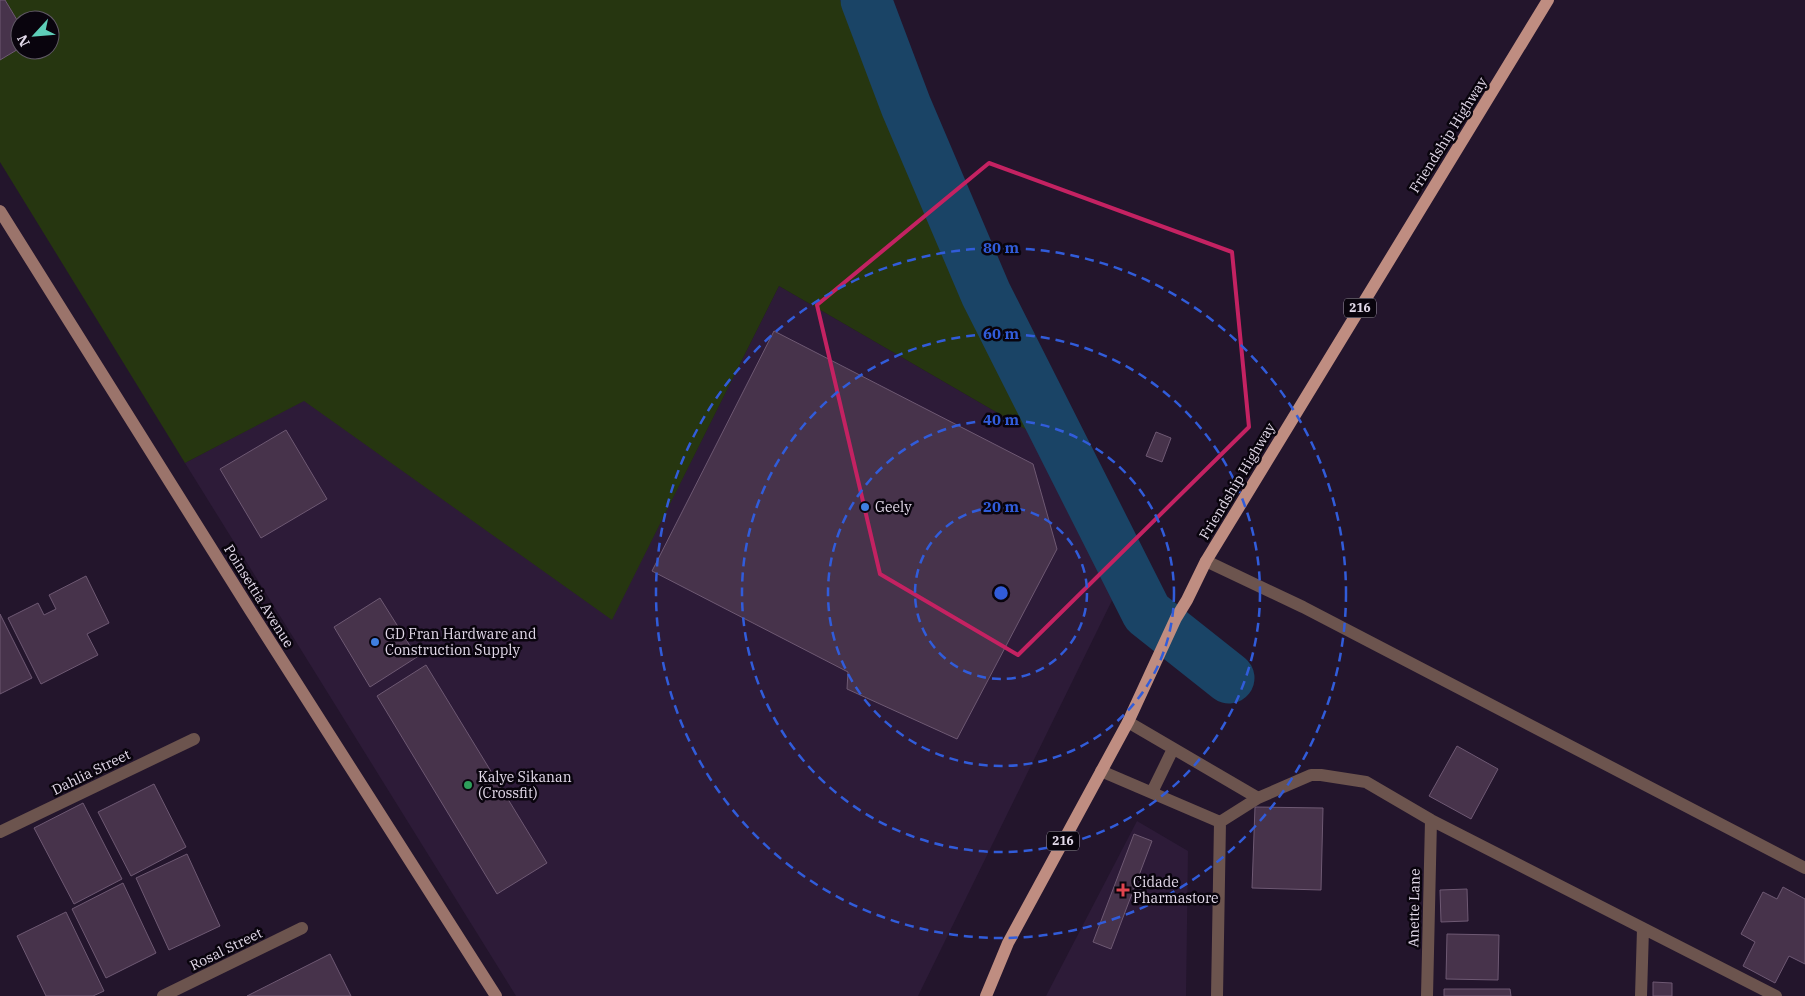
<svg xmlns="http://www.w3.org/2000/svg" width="1805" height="996" viewBox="0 0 1805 996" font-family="'IBM Plex Serif',serif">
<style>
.built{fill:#2d1b38}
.green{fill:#263610;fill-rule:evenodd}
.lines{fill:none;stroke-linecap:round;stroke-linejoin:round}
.river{stroke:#1a4466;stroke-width:51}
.building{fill:#47334b;stroke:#6e5973}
.minor{stroke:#6c544e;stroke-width:12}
.secondary{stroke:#9b746b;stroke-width:12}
.primary{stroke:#bf8d81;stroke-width:12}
.marked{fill:none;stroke:#c42262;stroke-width:4;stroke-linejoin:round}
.ring{fill:none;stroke:#315cda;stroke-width:2.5;stroke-dasharray:9 6}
.shop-dot{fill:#3f7fe0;stroke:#09040d;stroke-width:2}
.leisure-dot{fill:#2e9e5b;stroke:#09040d;stroke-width:2}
.health-dot{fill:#e0444e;stroke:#09040d;stroke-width:2}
.labels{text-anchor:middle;stroke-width:5;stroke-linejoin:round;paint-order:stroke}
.shield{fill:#09040d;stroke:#a199a7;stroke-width:1}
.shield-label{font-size:12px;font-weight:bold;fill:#e2d9e9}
.street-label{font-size:14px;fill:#e2d9e9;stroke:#09040d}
.poi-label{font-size:14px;fill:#e2d9e9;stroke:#09040d;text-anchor:start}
.centre{fill:#315cda;stroke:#09040d;stroke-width:2.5}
.ring-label{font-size:15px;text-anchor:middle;font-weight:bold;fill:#315cda;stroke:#09040d;stroke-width:5;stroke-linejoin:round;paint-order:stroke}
</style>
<rect width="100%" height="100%" fill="#23152c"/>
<path class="built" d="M779,286L1051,444L1123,578L918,996H516L185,463L304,400L612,619Z
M1137,821L1188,851L1186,996H1046Z"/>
<path class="green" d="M0,0H840L921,180L1051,444L779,286L612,620L304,401L185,463L0,162ZM20,20H50V50H20Z"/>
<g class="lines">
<path class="river" d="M866,0L906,106L986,294L1147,613L1229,678"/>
</g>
<path class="building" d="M0,0H5L20,25V48L0,60Z
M774,331L1033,464L1057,549L957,739L847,689L848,672L652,571Z
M286,430L327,499L261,538L220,469Z
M1156,432L1171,438L1162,462L1146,456Z
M86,576L109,623L87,634L98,655L41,684L8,618L38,603L44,615L56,609L49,595Z
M380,598L417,657L370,687L334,627Z
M0,614L32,678L0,694Z
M426,665L547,863L497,894L377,696Z
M1457,746L1498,769L1471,819L1429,796Z
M154,784L186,847L131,876L98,812Z
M83,803L122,879L74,904L34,828Z
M1255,807L1323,808L1321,890L1252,888Z
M1134,834L1152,841L1111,949L1093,942Z
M187,854L220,926L169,950L136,878Z
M123,883L156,953L106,978L72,909Z
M1783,887L1805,899V964L1789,956L1775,983L1743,966L1755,942L1741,934L1763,892L1777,899Z
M1467,889L1468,921L1441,922L1440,890Z
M66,912L104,991L93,996H46L17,936Z
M1447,934L1499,935L1498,980L1446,979Z
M330,954L351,996H247Z
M1653,982L1672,983V996H1653Z
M1444,989H1510L1511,996H1444Z"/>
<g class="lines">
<path class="minor" d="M1206,561L1303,607L1805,868
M1128,722L1258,798
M1101,771L1220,822
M1152,792L1173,749
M0,832L194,739
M163,996L302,928
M1217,996L1220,822L1258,798L1311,775H1321L1366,782L1431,820L1776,996
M1427,996L1431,820
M1641,996L1643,929"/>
<path class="secondary" d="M0,211L250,610L496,996"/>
<path class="primary" d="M986,996L1008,943L1128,722L1176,618L1187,600L1206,561L1548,0"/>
</g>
<path class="marked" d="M989,163L1232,252L1249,427L1018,655L880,574L817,305Z"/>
<g class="ring">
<circle cx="1001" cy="593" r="86"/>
<circle cx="1001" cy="593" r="173"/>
<circle cx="1001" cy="593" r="259"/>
<circle cx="1001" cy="593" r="345"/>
</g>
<g class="shop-dot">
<circle cx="865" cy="507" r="5"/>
<circle cx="375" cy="642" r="5"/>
</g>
<circle class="leisure-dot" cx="468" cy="785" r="5"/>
<path class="health-dot" d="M1120.5 882.5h5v5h5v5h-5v5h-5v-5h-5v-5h5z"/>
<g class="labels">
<g class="shield">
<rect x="1344" y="298.5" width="32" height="19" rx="4"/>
<rect x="1047" y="831.5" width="32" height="19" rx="4"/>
</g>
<g class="shield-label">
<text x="1360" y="312">216</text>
<text x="1063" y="845">216</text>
</g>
<g class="street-label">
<text transform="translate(1448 135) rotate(-58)" y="5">Friendship Highway</text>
<text transform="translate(1237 481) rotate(-59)" y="5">Friendship Highway</text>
<text transform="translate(259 596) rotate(58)" y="5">Poinsettia Avenue</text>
<text transform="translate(91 772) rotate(-26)" y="5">Dahlia Street</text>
<text transform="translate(1414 908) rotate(-89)" y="5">Anette Lane</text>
<text transform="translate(226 949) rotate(-26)" y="5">Rosal Street</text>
</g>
<g class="poi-label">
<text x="875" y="512">Geely</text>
<text x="385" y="639">GD Fran Hardware and<tspan x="385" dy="16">Construction Supply</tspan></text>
<text x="478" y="782">Kalye Sikanan<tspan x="478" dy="16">(Crossfit)</tspan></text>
<text x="1133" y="887">Cidade<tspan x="1133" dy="16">Pharmastore</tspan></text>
</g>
</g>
<circle cx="1001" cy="593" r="8" class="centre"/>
<g class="ring-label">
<text x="1001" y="253">80 m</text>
<text x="1001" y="339">60 m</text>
<text x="1001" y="425">40 m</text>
<text x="1001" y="512">20 m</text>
</g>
<g transform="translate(35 35) rotate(244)"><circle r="24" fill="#09040d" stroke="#605965"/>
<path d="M0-4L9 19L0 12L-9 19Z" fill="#5eceb8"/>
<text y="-8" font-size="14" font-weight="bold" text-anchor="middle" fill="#e2d9e9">N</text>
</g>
</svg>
